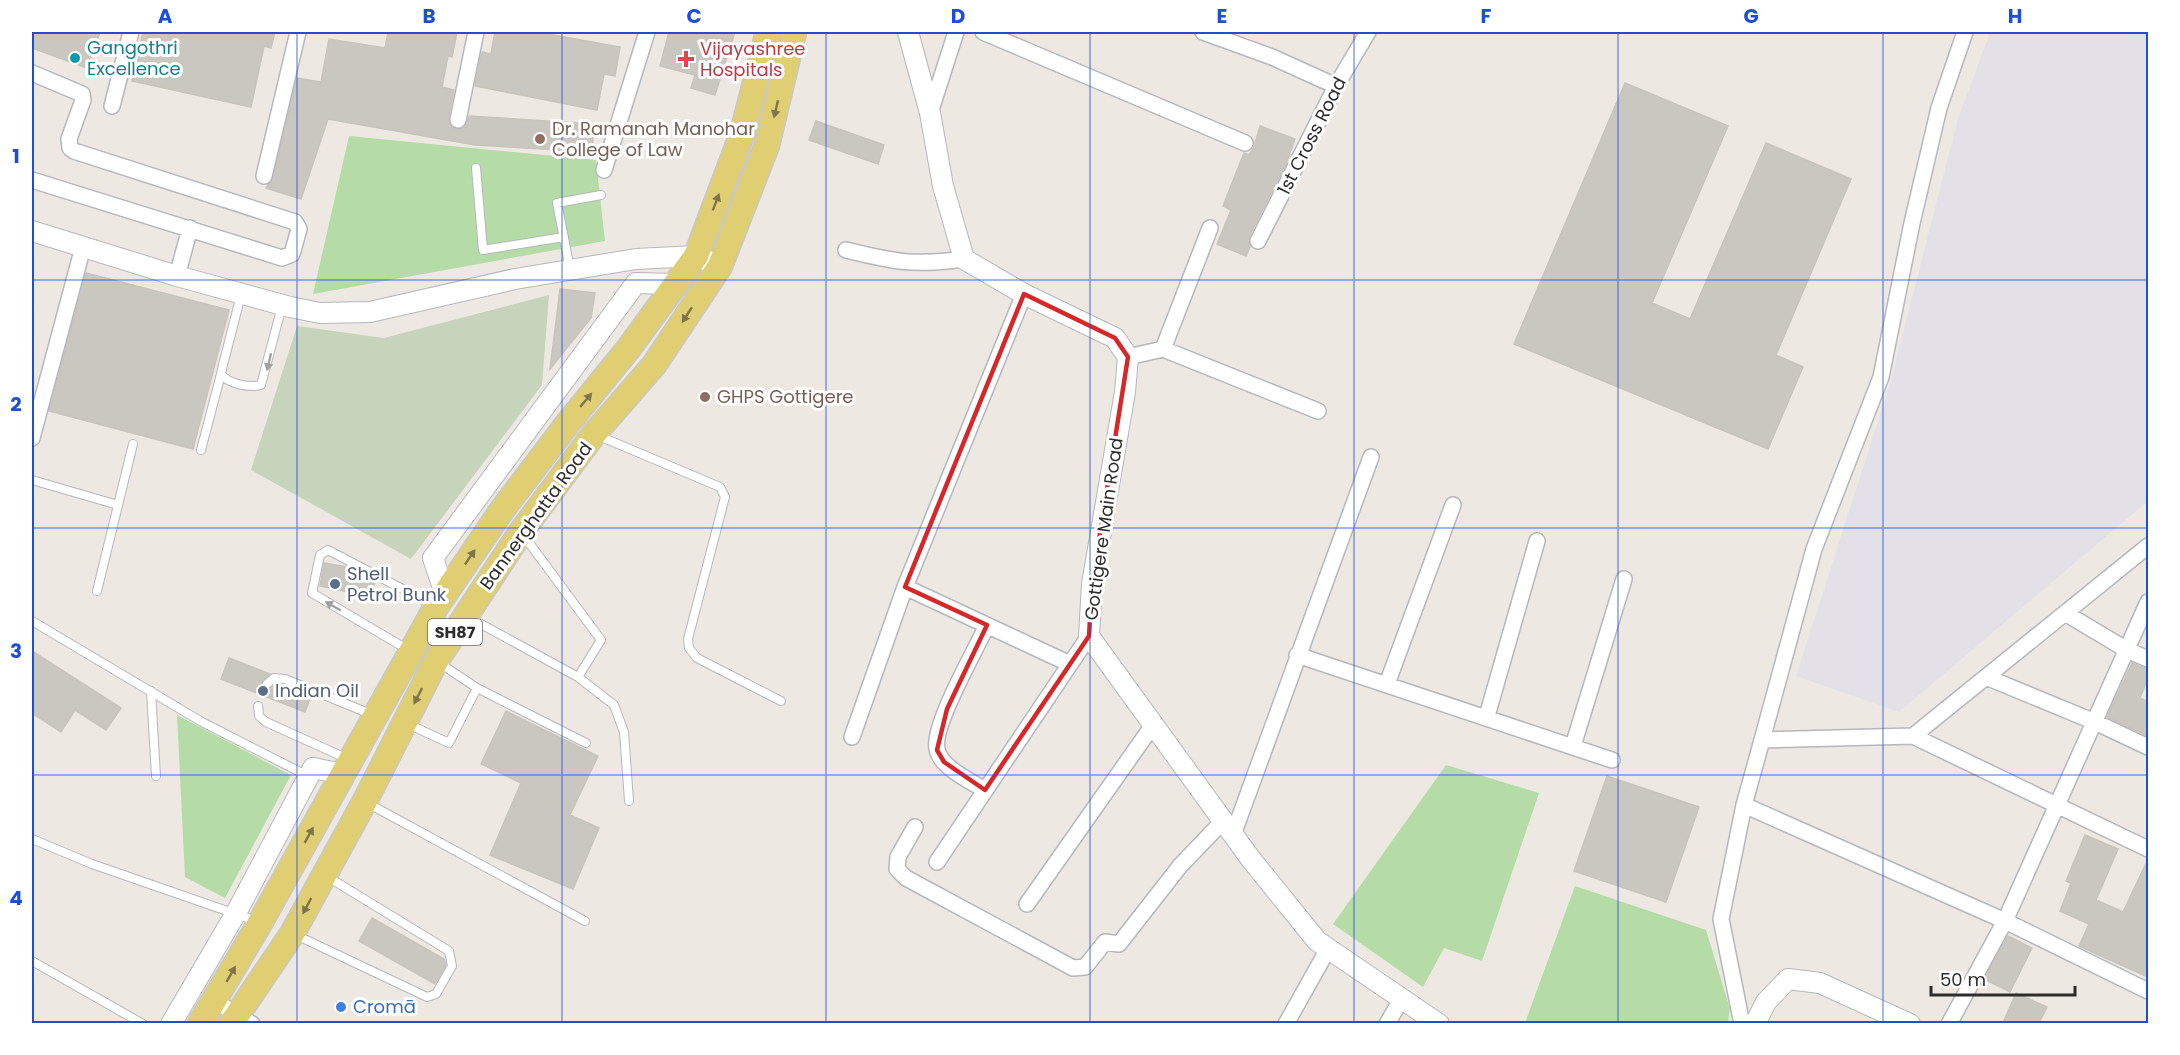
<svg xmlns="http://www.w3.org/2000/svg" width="2180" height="1055" viewBox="0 0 2180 1055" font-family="Poppins,sans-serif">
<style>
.industrial{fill:#e3e1e7}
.green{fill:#b5dca6}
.cemetery{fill:#c6d4bb}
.building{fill:#c9c7c0;stroke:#c8c4bb;stroke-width:1.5}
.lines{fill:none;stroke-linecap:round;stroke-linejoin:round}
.service-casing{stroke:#b5b7bf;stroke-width:10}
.minor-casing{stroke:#b5b7bf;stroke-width:18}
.tertiary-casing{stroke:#b5b7bf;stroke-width:22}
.primary-casing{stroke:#c8c8c8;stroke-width:27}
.service{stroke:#fff;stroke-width:8}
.minor{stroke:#fff;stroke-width:15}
.tertiary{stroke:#fff;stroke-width:20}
.primary{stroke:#e0ce73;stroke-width:24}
.oneway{fill:#7e754c}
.oneway2{fill:#a0a0a0}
.marked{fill:none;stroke:#d62828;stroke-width:4.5;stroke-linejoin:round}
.grid{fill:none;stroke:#1d4ed8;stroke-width:1.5;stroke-opacity:0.55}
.culture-dot{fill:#0f9aa8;stroke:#fff;stroke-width:2}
.health-dot{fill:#e0444e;stroke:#fff;stroke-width:2}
.education-dot{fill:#8d6e63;stroke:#fff;stroke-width:2}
.service-dot{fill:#5c6f8a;stroke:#fff;stroke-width:2}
.shop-dot{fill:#3f7fe0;stroke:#fff;stroke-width:2}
.labels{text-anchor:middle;stroke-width:6;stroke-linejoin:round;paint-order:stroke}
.shield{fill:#fff;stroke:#6c6c6c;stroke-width:1.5}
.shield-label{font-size:16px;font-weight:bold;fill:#2d2d2d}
.culture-label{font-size:18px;fill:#0d838f;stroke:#fff;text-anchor:start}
.health-label{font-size:18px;fill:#be3a42;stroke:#fff;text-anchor:start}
.education-label{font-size:18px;fill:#785e54;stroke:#fff;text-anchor:start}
.street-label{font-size:18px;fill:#2d2d2d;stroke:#fff}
.service-label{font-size:18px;fill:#4e5e75;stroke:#fff;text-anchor:start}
.shop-label{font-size:18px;fill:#366cbe;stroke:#fff;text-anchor:start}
.neatline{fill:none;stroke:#1d4ed8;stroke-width:2}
.grid-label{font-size:20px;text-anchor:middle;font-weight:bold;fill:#1d4ed8}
</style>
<rect width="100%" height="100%" fill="#ede9e2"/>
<path class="industrial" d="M1990,32H2148V501L1899,712L1796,676L1890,384L1957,122Z"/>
<path class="green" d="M349,136L596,160L605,241L313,294Z
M177,715L291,775L225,898L185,877Z
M1446,765L1539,793L1482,961L1444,948L1423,987L1333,924Z
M1575,886L1706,930L1730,1009L1728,1023H1525Z"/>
<path class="cemetery" d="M549,295L542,385L411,559L251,470L297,326L384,338Z"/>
<path class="building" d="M32,32H100L87,68L32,48Z
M143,32H275L271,48L264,46L251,107L132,81Z
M388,32H457L452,57L448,56L442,87L454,90L448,119L452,128L457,130L465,127L469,116L594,124L592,152L475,145L328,119L301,199L266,188L273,178L297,78L321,82L329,39L385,48Z
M495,32H537L620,47L615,76L604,74L597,110L475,86L482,52L491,54Z
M669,32H735L715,95L691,88L695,75L660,66Z
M1625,83L1728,126L1652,303L1690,319L1766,143L1851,179L1776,355L1803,367L1768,449L1514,344Z
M816,121L884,145L878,164L809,140Z
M1260,126L1295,139L1286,164L1249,237L1250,247L1246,256L1217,244L1231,210L1223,206L1244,153L1249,155L1254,147Z
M86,273L229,310L193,449L49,411Z
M560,289L595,293L591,318L550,369Z
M324,563L348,567L375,581L372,597L320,586Z
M32,651L121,708L106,730L75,710L61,732L32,713Z
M229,658L270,674L261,683L264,689L276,684L284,685L311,696L305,712L221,679Z
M2132,663L2148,669V678L2140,698L2148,702V736L2107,717Z
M506,711L598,756L570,815L599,828L573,889L490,855L521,783L481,764Z
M1607,776L1699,807L1666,902L1574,871Z
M2085,835L2118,849L2096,900L2123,912L2148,859V977L2079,946L2089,924L2060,911L2071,883L2066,881Z
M372,918L444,959L446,965L435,984L359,941Z
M2008,936L2032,948L2010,992L1984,979Z
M2016,993L2047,1007L2039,1023H2003Z"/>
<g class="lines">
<defs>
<path id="service" d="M476,168L483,250L564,237
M570,269L557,203L601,195
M241,295L223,365L221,374C228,384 250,388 261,385L282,306
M599,436L720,487L725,497L688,639L689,648L697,658L781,701
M201,450L221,374
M32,480L118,505
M524,536L601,640L578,677L614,705L624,732L629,801
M97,591L133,444
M468,617L578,677
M32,621L202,722L308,776
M410,651L312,593L320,555L328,550L433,605
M438,662L477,688
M267,684L274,678L285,679L373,715
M151,691L156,776
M258,706L259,716L266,722L348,759
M408,724L449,743L477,688L586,743
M369,804L585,921
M32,839L92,864L256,921
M296,935L427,997L436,994L452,966L449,951L328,877
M32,961L143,1024"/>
<path id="minor" d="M983,32L1245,143
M1203,32L1272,57L1336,86
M32,73L82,94L83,100L69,139L70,148L74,151L295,222L299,229L292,254L282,258L32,180
M112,106L131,32
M930,113L956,32
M458,120L476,32
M604,170L647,32
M264,176L298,32
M1258,241L1336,86L1368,32
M846,250C895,262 914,266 964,259
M177,276L190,228
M1163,349L1318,411
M1128,357L1163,349L1210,228
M32,438L83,247
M905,587L1070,664
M2065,613L2127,650L2148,659
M1297,655L1612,760
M1986,677L2095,722L2148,747
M1387,684L1453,505
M1487,716L1537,541
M1913,736L2148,849
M852,737L905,587L1024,294
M1762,740L1814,549L1881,377L1912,223L1939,108L1965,32
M1573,746L1624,579
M985,790C970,781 940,767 937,749C932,725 976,650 987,625
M1744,805L2005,921L2148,991
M915,827L898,857L897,869L906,878L1073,968L1085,967L1105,942L1119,944L1180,866L1223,821
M1233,835L1371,457
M937,862L1089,636
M1027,904L1153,725
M215,1001L252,1024
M1286,1024L1328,949
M1387,1024L1402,998
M1742,1024L1721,919L1744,805L1762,740L1913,736L2148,546
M1949,1024L2005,921L2148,602"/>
<path id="tertiary" d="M908,32L930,113L943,186L964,259L1024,294L1115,338L1128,357L1125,392L1092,584L1089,636L1250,858L1317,941L1439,1024
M32,231L177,276L290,307L320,313L370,312L515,279L636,259L696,256L720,266
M445,594L433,558L636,283L676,284
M171,1024L236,913L313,768L343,774
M1755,1024L1766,1002L1788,979L1820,983L1910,1024"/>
<path id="primary" d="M200,1024L260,923L436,607L502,510L568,423L629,348L696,256L742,134L768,32
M231,1024L292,934L365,801L436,661L521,532L594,434L654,365L720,266L767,145L794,32"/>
</defs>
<use href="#service" class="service-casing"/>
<use href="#minor" class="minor-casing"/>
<use href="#tertiary" class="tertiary-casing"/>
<use href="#primary" class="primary-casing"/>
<use href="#service" class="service"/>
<use href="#minor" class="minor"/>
<use href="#tertiary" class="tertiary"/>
<use href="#primary" class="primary"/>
</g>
<defs><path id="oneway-solid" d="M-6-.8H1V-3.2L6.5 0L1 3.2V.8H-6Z" transform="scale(1.5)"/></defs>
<g class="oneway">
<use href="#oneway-solid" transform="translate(776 109) rotate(103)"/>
<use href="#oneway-solid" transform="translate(716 202) rotate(-69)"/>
<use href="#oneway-solid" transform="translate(687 315) rotate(123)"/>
<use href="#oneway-solid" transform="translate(586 400) rotate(-50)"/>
<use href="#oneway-solid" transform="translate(470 557) rotate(-56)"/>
<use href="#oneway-solid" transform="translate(418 696) rotate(117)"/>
<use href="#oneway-solid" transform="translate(309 835) rotate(-61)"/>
<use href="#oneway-solid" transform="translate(307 906) rotate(118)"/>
<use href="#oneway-solid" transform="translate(231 974) rotate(-60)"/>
</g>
<g class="oneway2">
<use href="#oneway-solid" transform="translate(269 362) rotate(103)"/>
<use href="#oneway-solid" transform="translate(333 606) rotate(-150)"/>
</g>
<path class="marked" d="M1024,294L1115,338L1128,357L1092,584L1089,636L985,790L944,762L937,750L947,709L987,625L905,587Z"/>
<path class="grid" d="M297,32V1024M562,32V1024M826,32V1024M1090,32V1024M1354,32V1024M1618,32V1024M1883,32V1024M32,280H2148M32,528H2148M32,775H2148"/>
<circle class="culture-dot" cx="75" cy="58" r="6"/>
<path class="health-dot" d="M683 50h6v6h6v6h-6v6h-6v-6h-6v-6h6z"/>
<g class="education-dot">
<circle cx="540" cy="139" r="6"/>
<circle cx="705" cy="397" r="6"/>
</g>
<g class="service-dot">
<circle cx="335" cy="584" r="6"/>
<circle cx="263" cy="691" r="6"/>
</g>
<circle class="shop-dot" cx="341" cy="1007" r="6"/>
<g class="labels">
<rect class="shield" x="428" y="619" width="54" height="26" rx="4.5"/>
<g class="shield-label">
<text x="455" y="638">SH87</text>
</g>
<g class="culture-label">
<text x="87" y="54">Gangothri<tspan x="87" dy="21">Excellence</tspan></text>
</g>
<g class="health-label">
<text x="700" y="55">Vijayashree<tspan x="700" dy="21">Hospitals</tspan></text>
</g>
<g class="education-label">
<text x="552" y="135">Dr. Ramanah Manohar<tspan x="552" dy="21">College of Law</tspan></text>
<text x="717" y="403">GHPS Gottigere</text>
</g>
<g class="street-label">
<text transform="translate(1312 136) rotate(-63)" y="6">1st Cross Road</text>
<text transform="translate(536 516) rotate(-54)" y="6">Bannerghatta Road</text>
<text transform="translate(1104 529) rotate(-82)" y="6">Gottigere Main Road</text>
</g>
<g class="service-label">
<text x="347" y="580">Shell<tspan x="347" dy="21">Petrol Bunk</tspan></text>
<text x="275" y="697">Indian Oil</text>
</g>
<g class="shop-label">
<text x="353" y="1013">Cromā</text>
</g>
</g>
<rect width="2180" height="1055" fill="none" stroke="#ffffff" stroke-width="66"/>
<path d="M1931 986v9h144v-9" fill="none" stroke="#2d2d2d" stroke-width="3"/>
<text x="1940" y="986" font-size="18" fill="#2d2d2d" stroke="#ffffff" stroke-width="4.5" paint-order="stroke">50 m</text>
<rect x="33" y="33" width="2114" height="989" class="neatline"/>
<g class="grid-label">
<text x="165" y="23">A</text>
<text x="429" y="23">B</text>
<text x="694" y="23">C</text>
<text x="958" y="23">D</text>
<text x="1222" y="23">E</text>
<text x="1486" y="23">F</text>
<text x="1751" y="23">G</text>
<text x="2015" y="23">H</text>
<text x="16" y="163">1</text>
<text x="16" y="411">2</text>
<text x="16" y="658">3</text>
<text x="16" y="905">4</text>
</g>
</svg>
